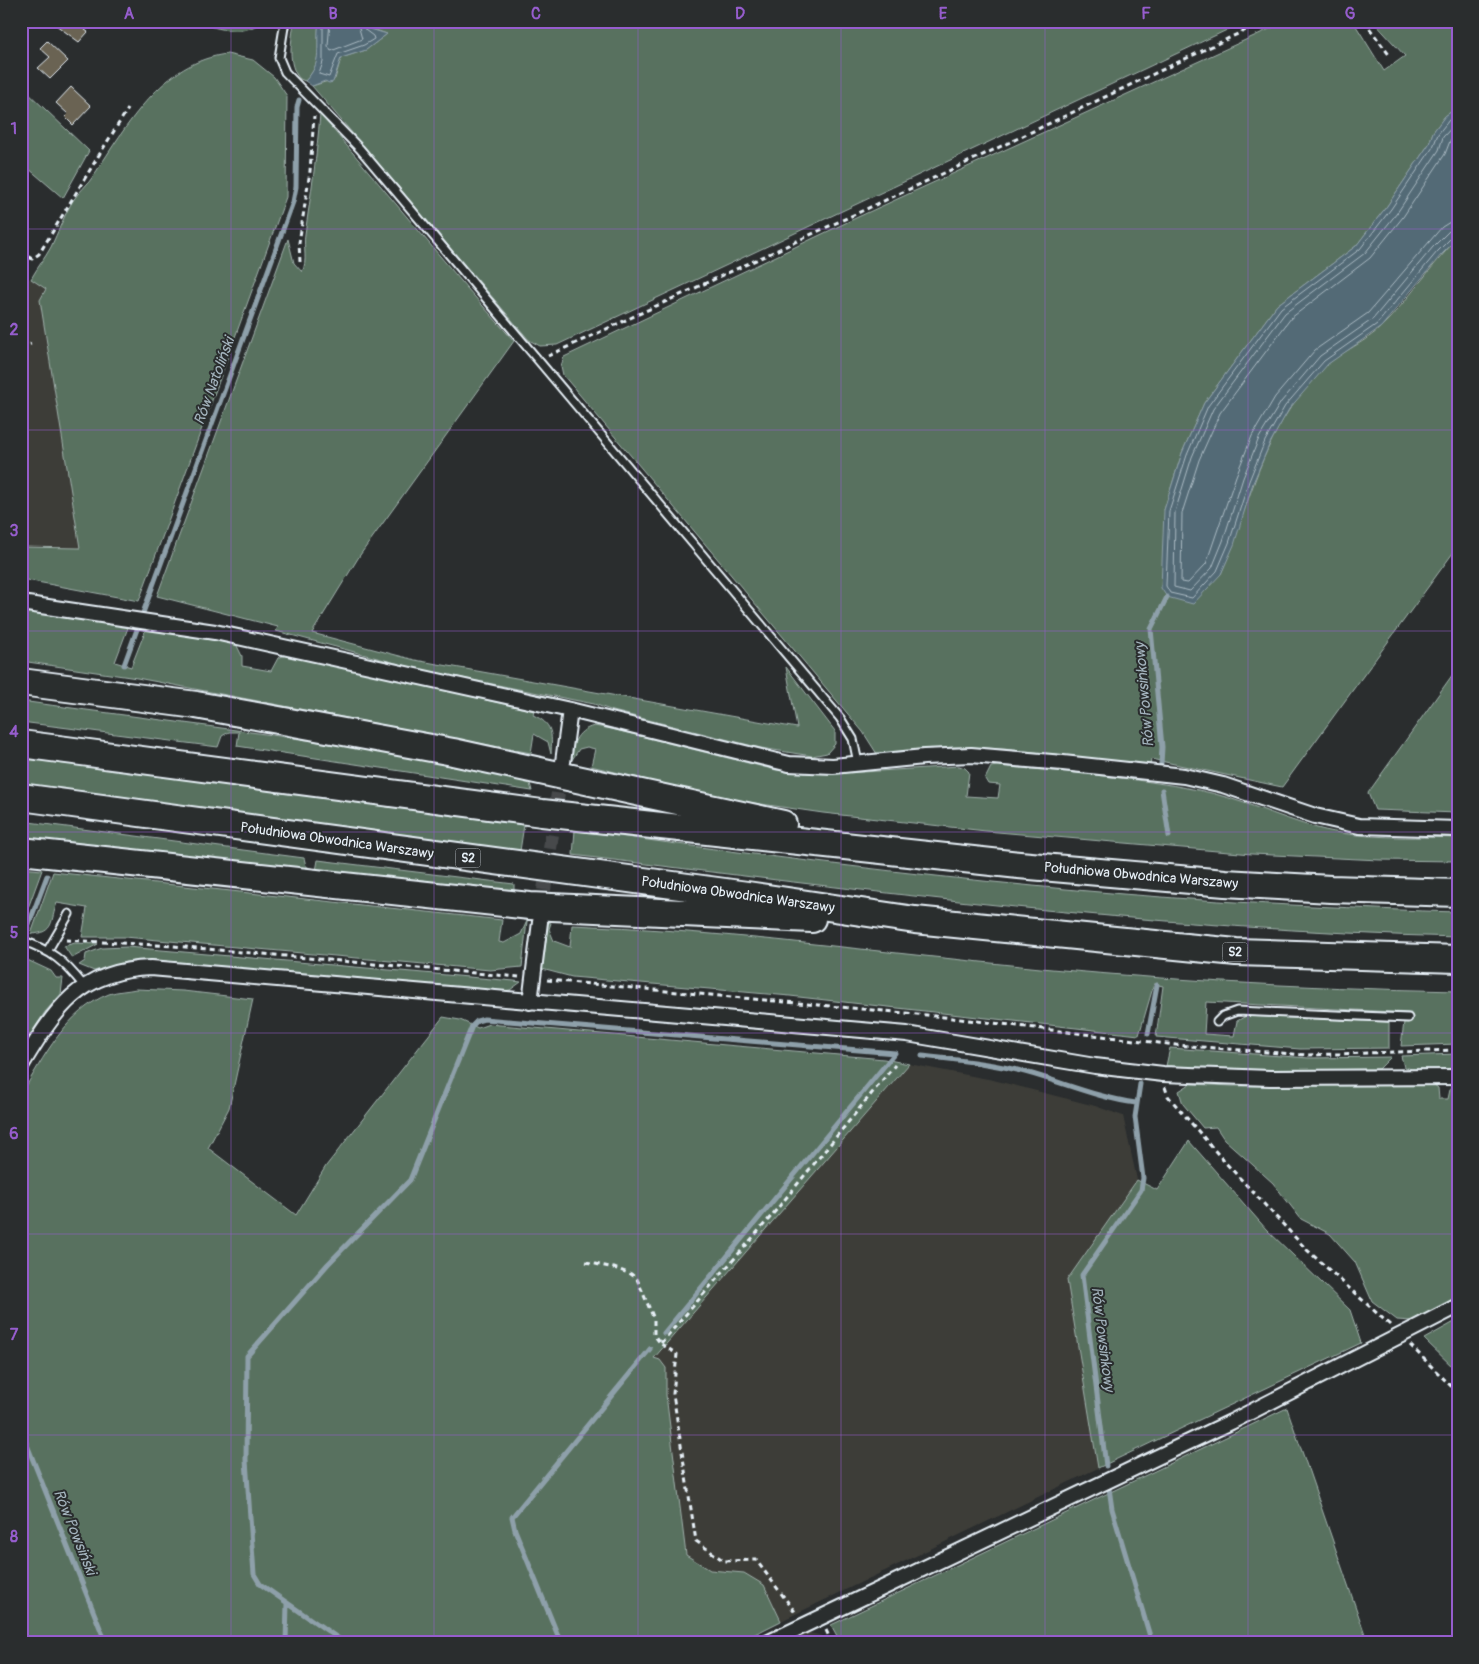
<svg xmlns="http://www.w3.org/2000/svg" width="1479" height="1664" viewBox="0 0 1479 1664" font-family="Pangolin,sans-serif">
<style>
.built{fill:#3e3e39}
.green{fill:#59715f;stroke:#a0b1ac}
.water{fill:#526a76;stroke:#8ea0aa}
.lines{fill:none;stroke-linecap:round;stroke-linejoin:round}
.shore{stroke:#acbbc4;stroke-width:1}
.stream{stroke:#8ea0aa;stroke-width:5}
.building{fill:#6b6453;stroke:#e8f1f8}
.minor-tunnel{stroke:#464a4c;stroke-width:14;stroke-dasharray:14 7;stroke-linecap:butt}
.service-casing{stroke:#e8f1f8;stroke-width:11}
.minor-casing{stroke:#e8f1f8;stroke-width:18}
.motorway-casing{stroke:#e8f1f8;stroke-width:30}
.path{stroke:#e8f1f8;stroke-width:3;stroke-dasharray:5 4;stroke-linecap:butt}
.service{stroke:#2a2d2e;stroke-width:7}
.minor{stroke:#2a2d2e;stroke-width:14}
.motorway{stroke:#2a2d2e;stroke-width:26}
.grid{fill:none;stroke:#965dcd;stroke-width:1;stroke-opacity:0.55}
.labels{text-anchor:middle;stroke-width:4;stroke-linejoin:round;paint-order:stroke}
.shield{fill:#2a2d2e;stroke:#afb6bb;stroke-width:1}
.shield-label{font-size:12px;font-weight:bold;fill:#e8f1f8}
.street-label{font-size:14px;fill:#e8f1f8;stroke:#2a2d2e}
.water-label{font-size:15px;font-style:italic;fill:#a4b4be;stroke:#2a2d2e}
.neatline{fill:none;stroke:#965dcd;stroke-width:2}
.grid-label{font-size:16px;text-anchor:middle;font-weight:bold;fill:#965dcd}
</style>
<rect width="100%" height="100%" fill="#2a2d2e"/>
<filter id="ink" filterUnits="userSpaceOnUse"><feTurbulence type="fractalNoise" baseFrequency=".02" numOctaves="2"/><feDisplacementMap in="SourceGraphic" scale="10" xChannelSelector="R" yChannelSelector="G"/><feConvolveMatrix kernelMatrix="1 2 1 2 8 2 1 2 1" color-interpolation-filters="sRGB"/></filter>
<g filter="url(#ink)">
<path class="built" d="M21,277L31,279L46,289L40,300L80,548L21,547Z
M909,1064L993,1080L1095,1106L1123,1116L1137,1180L1067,1280L1098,1468L781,1621L764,1585L744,1573L710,1570L686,1555L666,1395V1368L653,1358Z
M806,1632L822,1636L826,1643H785Z"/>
<path class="green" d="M200,21H263C243,37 220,29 198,23Z
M294,21H319C316,46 324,62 305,81L300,79C286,64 292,40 294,21Z
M368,21H1246L557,345L540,346L529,340L312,86L335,79L341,58L366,50L387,34L370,28Z
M1287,21H1353L1384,71L1405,56L1373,21H1458V107L1445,116L1433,132L1429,144L1387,206L1356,246L1277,305L1204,403L1182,453L1164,510L1221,574C1244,520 1256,460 1289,410C1299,395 1314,376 1328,364C1344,350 1366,342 1381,327C1408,301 1430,266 1458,238V546L1282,787L1151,759L1150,767C1085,759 1019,747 953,747C927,748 902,757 877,754L863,732L563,375L561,366L564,357L858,217Z
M227,54L253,60L274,77L287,96L286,197L139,601L21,579V547L80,548L40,300L46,289L31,279C37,268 45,258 51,247C58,232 64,216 72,202C78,192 88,185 94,175C127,125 162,62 227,54Z
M24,89L89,151L63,198L21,162V92Z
M320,114L467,288L514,341L360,555L312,633L415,660L797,728L786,667L835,731V744L827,753L812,756L761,748L613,711L594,704L422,670L276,631L278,627L157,596L288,239L294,263L302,272C308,261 303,248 305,234C311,194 317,155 320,114Z
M32,612L129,625L115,662L131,667L146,629L236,644L242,656V666L271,671L278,658L288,654L534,711L533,715C553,724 552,733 551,754L548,742L534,734L531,753L137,678L21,661V615Z
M1458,667V813L1375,810L1368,793Z
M21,701C191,725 362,743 529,780L532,791L237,746L239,732H229L222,736L218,747L21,722Z
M594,726L612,729L776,770L807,773L863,772L959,766L965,768L969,772L966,796L998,798L1000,785L988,784L985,779L991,767L997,766C1064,772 1132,777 1198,790C1239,798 1277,817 1317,828C1360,840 1414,836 1458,838V861L1380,860L1252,854L986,831L823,813L720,798L591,766L595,749L587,747L579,749L570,763C572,746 575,731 594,726Z
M21,757L524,825L520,851L21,784Z
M21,821L304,858L306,866L316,871L318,860L514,884V893L21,841Z
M575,830C819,864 1064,895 1311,906C1360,908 1409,911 1458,912V937C1161,930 867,891 573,855Z
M21,868L42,870L21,927Z
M53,872L502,920L499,942L504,943L521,934L527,921L522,967L490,970L125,937H82L87,908L57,903C50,921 55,933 31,934Z
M547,922L551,923L549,929L554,941L570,947L572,925C709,930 845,948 981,962C1139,979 1299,988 1458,991V1044L1401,1046L1404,1022L1411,1021V1013L1206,1002L1204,1034L1234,1036L1237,1021L1246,1016L1389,1022V1048L1300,1049L1156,1037L1163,986L1154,984L1139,1035L790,996L572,977L542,969Z
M75,943L98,944L72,958L64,946Z
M127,947L514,981L521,982L510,990L496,992L154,960L126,962L94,971L79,965L85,961L86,954L102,948Z
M21,957L51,971L56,978H63L61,994L45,1012L21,1049Z
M136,989L183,991L253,999L229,1108L208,1148L296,1215L326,1166L443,1017L460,1020L478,1028L489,1024L884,1059L909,1064L654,1358L660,1360L666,1368V1395L686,1555L710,1570L744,1573L764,1585L781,1621L737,1643H21V1095C43,1058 67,1010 109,994C117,991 127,991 136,989Z
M1170,1048L1309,1058L1391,1057L1379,1069L1239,1071L1166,1066Z
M1458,1054V1069H1412L1404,1067L1401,1056Z
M1190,1084L1233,1086L1433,1084L1438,1088L1439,1099H1448L1451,1085L1458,1084V1296L1412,1321L1397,1320L1372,1301L1355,1262L1330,1234L1301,1219L1273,1183L1224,1139L1216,1127L1203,1128L1183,1104L1179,1091Z
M1189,1141L1266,1229L1350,1310L1361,1343L1098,1468L1067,1280L1137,1180L1157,1190Z
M1458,1320V1372L1424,1339Z
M1287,1408L1368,1643H841L831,1625Z"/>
<path class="water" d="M319,21H368L370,29L387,34L366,50L341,58L333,82L329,83L325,81L312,86L305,81C324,62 315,46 319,21Z
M1458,107V238L1441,255L1381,327L1328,364L1289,409L1270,443L1253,483L1234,545L1221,574L1193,604L1167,597L1161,588L1164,510L1182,453L1204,403L1277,305L1356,246L1387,206L1429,144L1433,132L1445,116Z"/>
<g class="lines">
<path class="shore" d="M323,21V62L319,74L329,77L338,54L364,45L374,39L373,36L365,30L364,21
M330,21L328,46L331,51L362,39L357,21
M1458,113L1449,120L1438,134L1433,147L1391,209L1360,249L1281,308L1208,406L1187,455L1169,511L1166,586L1170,593L1192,598L1217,571L1229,543L1249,481L1265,441L1285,406L1324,361L1377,324L1437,252L1453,236L1458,235
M1458,121L1443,137L1439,150L1397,213L1365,253L1285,313L1213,409L1192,457L1175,512L1174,587L1190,591L1212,568L1223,541L1243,478L1259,438L1281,402L1320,356L1373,319L1433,247L1449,231L1458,229
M1458,130L1450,141L1445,154L1403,217L1370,258L1291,318L1220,413L1199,460L1182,513L1181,582L1188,583L1206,564L1236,476L1252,436L1275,397L1315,350L1368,313L1442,227L1450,222L1458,221"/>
<path class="stream" d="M124,665L293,202L296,187L297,107L299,100
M1161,764L1162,747L1151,629L1167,597
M1162,790L1169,836
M21,945L47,876
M1148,1034L1157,985
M922,1056C956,1060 991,1063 1025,1072C1062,1082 1098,1098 1136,1103
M21,1430L106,1643
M1106,1466L1082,1275L1141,1190L1143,1178L1135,1117L1140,1084
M1109,1488L1112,1509L1152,1643
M286,1643L287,1603
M345,1643L260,1584L254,1574L246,1460L247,1356L328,1264L410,1180L472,1026L477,1021L484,1019L895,1053L664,1333
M561,1643L515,1530L512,1517L650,1349"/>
</g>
<path class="building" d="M60,21H93L85,30L88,32L79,42L56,25Z
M47,41L68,61L50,79L38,68L50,57L40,48Z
M71,87L91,106L73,125L65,117L68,114L56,103Z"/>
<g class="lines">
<path class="minor-tunnel" d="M541,911L561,772"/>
<defs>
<path id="service" d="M285,21L279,58L285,72L360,149L840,718L853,739L858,763
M21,940C52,951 63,960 84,986
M48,950L69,914
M1217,1022L1223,1016L1237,1011L1408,1018"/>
<path id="minor" d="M21,603L215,632L570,710L789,764L833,766L924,757L971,755L1063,763L1184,776L1223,785L1315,816L1359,826L1458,829
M563,762L570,710
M530,1002L540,922
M21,1066C55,1010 79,970 151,968L907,1034L1095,1066L1163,1074L1270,1078L1458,1077
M767,1643L1231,1422L1458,1306"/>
<path id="motorway" d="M21,682L196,705L453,752L783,824
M21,744L542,813L1019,865L1225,883L1331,889L1458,893
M21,797L747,895L915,920L1236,952L1458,959
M21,851L530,906L812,919"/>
</defs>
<use href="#service" class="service-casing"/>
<use href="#minor" class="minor-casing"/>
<use href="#motorway" class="motorway-casing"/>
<path class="path" d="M1364,21L1390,56
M21,252L32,259L39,254C69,205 97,157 128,109
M300,262L299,243L310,171L314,116
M21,346L31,344
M548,356L968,162L1265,21
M66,940L174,946L519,977
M547,980L927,1015L1176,1045L1306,1055L1458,1050
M1165,1087L1168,1096L1223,1160L1306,1249L1390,1325
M586,1262L614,1268L631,1274L637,1279L654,1319V1335L661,1344L677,1354L673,1394L696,1541L724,1561L756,1560L796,1613
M661,1343L768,1220L895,1065
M1410,1345L1458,1393
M826,1630L832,1643"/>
<use href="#service" class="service"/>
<use href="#minor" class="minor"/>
<use href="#motorway" class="motorway"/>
</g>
</g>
<path class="grid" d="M231,21V1643M434,21V1643M638,21V1643M841,21V1643M1045,21V1643M1248,21V1643M21,229H1458M21,430H1458M21,631H1458M21,832H1458M21,1033H1458M21,1234H1458M21,1435H1458"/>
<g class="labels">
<g class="shield">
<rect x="455.5" y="848.5" width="25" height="19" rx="4"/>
<rect x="1222.5" y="942.5" width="25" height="19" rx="4"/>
</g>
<g class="shield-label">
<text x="468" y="862">S2</text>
<text x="1235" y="956">S2</text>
</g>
<g class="street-label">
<text transform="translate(337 840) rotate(8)" y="5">Południowa Obwodnica Warszawy</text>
<text transform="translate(1141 875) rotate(5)" y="5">Południowa Obwodnica Warszawy</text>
<text transform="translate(738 894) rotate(8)" y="5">Południowa Obwodnica Warszawy</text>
</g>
<g class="water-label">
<text transform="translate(214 381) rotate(-70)" y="5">Rów Natoliński</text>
<text transform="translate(1144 695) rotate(-95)" y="5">Rów Powsinkowy</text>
<text transform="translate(1103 1339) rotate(83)" y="5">Rów Powsinkowy</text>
<text transform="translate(75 1532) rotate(68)" y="5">Rów Powsiński</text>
</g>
</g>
<rect width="1479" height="1664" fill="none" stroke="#2a2d2e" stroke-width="55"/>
<rect x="28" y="28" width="1424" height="1608" class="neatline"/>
<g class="grid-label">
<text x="129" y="19">A</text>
<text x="333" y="19">B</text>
<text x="536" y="19">C</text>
<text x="740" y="19">D</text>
<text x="943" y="19">E</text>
<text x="1146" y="19">F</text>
<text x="1350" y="19">G</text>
<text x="14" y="134">1</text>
<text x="14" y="335">2</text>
<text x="14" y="536">3</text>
<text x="14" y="737">4</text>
<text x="14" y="938">5</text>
<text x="14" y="1139">6</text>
<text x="14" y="1340">7</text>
<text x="14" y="1542">8</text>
</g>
</svg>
